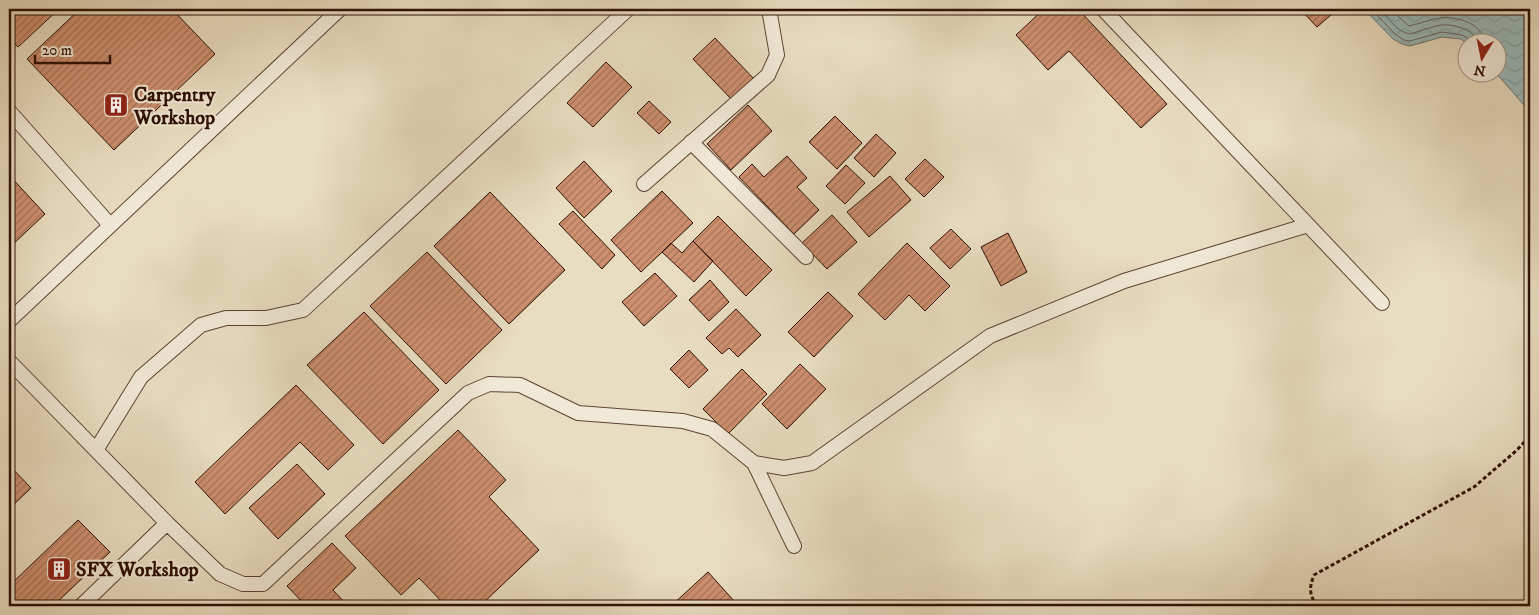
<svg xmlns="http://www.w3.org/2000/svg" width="1539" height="615" viewBox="0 0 1539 615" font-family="'IM FELL DW Pica',serif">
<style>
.water{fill:url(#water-waves);stroke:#6f7672}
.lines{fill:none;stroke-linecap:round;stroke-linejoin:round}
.shore{stroke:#646560;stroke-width:1}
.building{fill:url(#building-hatch);stroke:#2e1004}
.lane-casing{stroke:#5d4333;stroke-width:16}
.path{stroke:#2e1004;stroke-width:3;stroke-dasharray:4 2.5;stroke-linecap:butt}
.lane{stroke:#f1e9d7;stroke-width:14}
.labels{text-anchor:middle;stroke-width:4;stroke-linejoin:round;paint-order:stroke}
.poi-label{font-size:20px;font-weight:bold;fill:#2e1004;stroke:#f1e9d7;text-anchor:start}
</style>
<defs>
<pattern id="water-waves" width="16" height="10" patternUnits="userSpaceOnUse" patternTransform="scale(1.25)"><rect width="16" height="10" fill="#9ababc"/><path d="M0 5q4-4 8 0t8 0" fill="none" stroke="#859fa0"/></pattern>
<pattern id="building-hatch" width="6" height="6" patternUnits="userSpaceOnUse" patternTransform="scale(1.25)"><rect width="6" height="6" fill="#ce906f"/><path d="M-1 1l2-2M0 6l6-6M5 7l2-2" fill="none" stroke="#a87459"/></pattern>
</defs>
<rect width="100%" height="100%" fill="#e9ddc1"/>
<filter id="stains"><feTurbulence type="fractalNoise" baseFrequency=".004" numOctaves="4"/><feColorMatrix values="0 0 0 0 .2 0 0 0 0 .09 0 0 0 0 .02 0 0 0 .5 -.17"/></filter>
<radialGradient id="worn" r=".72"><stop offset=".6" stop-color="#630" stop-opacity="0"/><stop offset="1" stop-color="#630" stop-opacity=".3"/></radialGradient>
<path class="water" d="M1364,9H1530V112L1496,73V42L1466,43L1461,39L1442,37L1410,46L1402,44L1393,39Z"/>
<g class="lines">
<path class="shore" d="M1371,9L1396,35L1404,40L1410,41L1442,32L1462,35L1469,39L1471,42
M1380,9C1388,18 1397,32 1410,34C1420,31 1431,27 1441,25C1453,24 1474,29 1478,42
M1390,9L1409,26C1419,24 1430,19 1440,18C1457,16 1482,23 1485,42"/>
</g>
<path class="building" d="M9,9H59L18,47L9,38Z
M80,9H172L215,54L114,150L27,59Z
M1044,9H1078L1167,104L1141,128L1069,51L1048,70L1016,35Z
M1300,9H1338L1317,27Z
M715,38L755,80L733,101L693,59Z
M606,62L632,87L593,127L567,103Z
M649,101L671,122L659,134L637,113Z
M748,105L772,131L731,170L707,144Z
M835,116L862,143L837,169L809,142Z
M876,134L896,153L874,177L854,158Z
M787,156L807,178L797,187L819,210L794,234L739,177L752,164L764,177Z
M925,159L944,177L924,197L905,179Z
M584,161L612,191L584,218L556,188Z
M846,165L865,183L845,204L826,186Z
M9,175L45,214L9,248Z
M890,176L911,200L869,237L847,212Z
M662,191L693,223L641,272L611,240Z
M490,192L565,270L509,324L434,246Z
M573,211L615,255L602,269L559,224Z
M832,215L857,242L827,269L802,243Z
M718,216L772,270L746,296L693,241Z
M951,229L971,249L950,269L930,248Z
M1008,233L1027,272L1001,286L981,247Z
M693,241L713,261L694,282L662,252L671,243L682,253Z
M907,243L950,286L925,311L909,295L885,320L858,294Z
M427,252L502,330L446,384L370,306Z
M655,273L677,296L644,326L622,302Z
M710,280L729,302L709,321L689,300Z
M828,292L853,316L814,357L788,332Z
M736,309L761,335L738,357L729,348L722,354L706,338Z
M364,312L439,390L383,444L307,365Z
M689,350L708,370L689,388L670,369Z
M800,364L826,389L787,429L762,404Z
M742,369L767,394L728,434L703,409Z
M296,385L354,445L328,470L300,442L225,514L195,482Z
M458,430L506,480L489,497L539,550L480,606H446L419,578L401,595L345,536Z
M297,464L325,494L278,539L249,508Z
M9,465L31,488L9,509Z
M78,520L110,552L53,606H9V586Z
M332,543L356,568L333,590L348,606H306L287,586Z
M708,572L735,602L731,606H671Z"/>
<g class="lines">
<defs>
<path id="lane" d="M1103,9L1382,303
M9,111L110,225
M691,142L806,257
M644,184L768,75L777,55L769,9
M9,321L340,9
M9,361L167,523L220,574L243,584H263L468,393L489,384L520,385L578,413L683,421L712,429L754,463L794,546
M96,450L141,377L201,325L226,318H266L303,310L628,9
M754,463L784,468L812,463L990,336L1124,281L1308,225
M81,606L167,523"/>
</defs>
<use href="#lane" class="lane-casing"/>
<path class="path" d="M1317,606C1309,594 1309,588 1314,575L1474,487L1516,451L1530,436"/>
<use href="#lane" class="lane"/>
</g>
<defs>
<symbol id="building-square" viewBox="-11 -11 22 22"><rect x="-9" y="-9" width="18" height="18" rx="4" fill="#8f2418" stroke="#f1e9d7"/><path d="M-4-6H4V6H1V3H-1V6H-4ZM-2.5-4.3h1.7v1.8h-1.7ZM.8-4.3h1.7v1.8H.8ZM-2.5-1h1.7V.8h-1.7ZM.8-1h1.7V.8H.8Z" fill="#fff"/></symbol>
</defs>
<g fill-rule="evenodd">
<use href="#building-square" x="102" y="91" width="28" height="28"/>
<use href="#building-square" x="45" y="555" width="28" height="28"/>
</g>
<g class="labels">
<g class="poi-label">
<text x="134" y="101">Carpentry<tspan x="134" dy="23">Workshop</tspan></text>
<text x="76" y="576">SFX Workshop</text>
</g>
</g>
<rect width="1539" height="615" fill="none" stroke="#e9ddc1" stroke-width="30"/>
<rect x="10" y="10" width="1519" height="595" fill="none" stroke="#2e1004" stroke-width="2.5"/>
<rect x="15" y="15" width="1509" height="585" fill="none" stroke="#2e1004"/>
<g transform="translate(1482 58) rotate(190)"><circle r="24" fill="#f1e9d7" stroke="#a39283"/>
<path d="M0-4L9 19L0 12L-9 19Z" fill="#8f2418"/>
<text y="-8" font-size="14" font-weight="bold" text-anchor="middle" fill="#2e1004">N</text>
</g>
<path d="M35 55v8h75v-8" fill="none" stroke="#2e1004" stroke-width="2.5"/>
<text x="42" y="55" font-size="15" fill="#2e1004" stroke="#f1e9d7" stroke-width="4" paint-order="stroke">20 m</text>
<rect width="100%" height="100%" filter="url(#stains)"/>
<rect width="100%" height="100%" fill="url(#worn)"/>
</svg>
